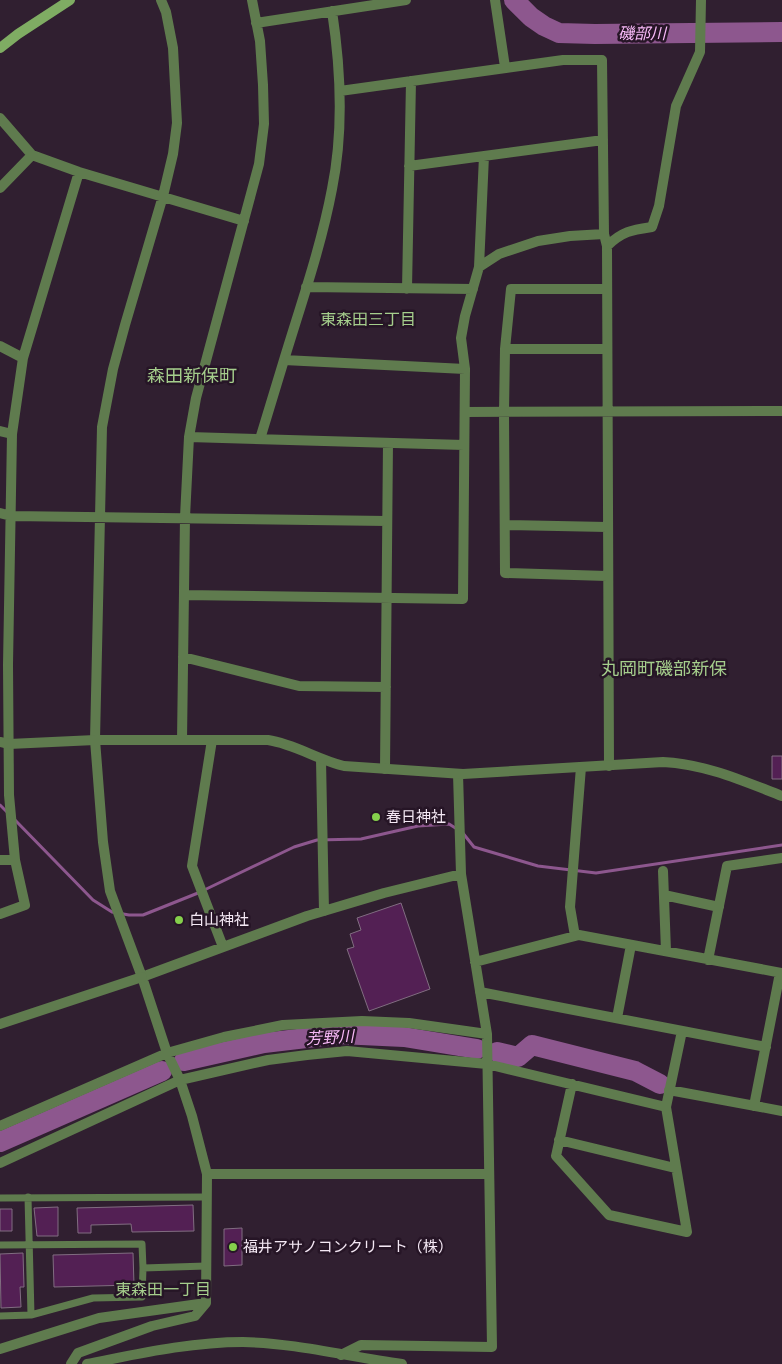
<svg xmlns="http://www.w3.org/2000/svg" width="782" height="1364" viewBox="0 0 782 1364" font-family="'Public Sans','Noto Sans JP',sans-serif">
<style>
.lines{fill:none;stroke-linecap:round;stroke-linejoin:round}
.stream{stroke:#8d578e;stroke-width:3}
.river{stroke:#8d578e;stroke-width:20}
.building{fill:#532054;stroke:#816d81}
.service{stroke:#5f7b4e;stroke-width:7}
.minor{stroke:#5f7b4e;stroke-width:10}
.tertiary{stroke:#5f7b4e;stroke-width:10}
.secondary{stroke:#7fac63;stroke-width:10}
.poi-dot{fill:#85cf4c;stroke:#261526;stroke-width:2}
.labels{text-anchor:middle;stroke-width:5;stroke-linejoin:round;paint-order:stroke}
.poi-label{font-size:15px;fill:#f4e8f4;stroke:#261526;text-anchor:start}
.water-label{font-size:16px;font-style:italic;fill:#f7b9f7;stroke:#261526}
.neighbourhood-label{font-size:16px;fill:#a5ce8c;stroke:#261526}
.quarter-label{font-size:18px;fill:#a5ce8c;stroke:#261526}
</style>
<rect width="100%" height="100%" fill="#301f30"/>
<g class="lines">
<path class="stream" d="M0,805L7,812
M15,820L93,900L112,912L129,915H143L198,893L294,847L317,840L361,839L418,826L449,824L457,829
M462,832L474,847L538,866L596,873L782,845"/>
<path class="river" d="M514,0L531,17L544,26L559,33L595,34L782,32
M497,1052L518,1057L532,1045L635,1071L660,1084
M184,1061L264,1043L340,1034L404,1037L477,1049
M0,1142L162,1071"/>
</g>
<path class="building" d="M772,756H782V779H772Z
M401,903L430,989L369,1011L347,949L354,947L350,934L361,930L357,918Z
M193,1205L194,1231L132,1232L131,1224L91,1225V1233H78L77,1208Z
M58,1207V1236H37L34,1208Z
M0,1209H12V1231H0Z
M242,1228V1265L224,1266V1229Z
M23,1253L24,1287H20L21,1307L1,1308L0,1254Z
M133,1253L134,1285L54,1287L53,1255Z"/>
<g class="lines">
<path class="service" d="M0,1198L206,1197
M0,1245L142,1244L143,1268L206,1266
M31,1315L93,1298L142,1297L143,1268
M0,1316L31,1315L28,1197"/>
<path class="minor" d="M495,0L505,67
M256,23L406,0
M340,91L563,60H602L604,234L607,246L609,766
M0,118L32,155L79,172L244,221
M409,166L603,140
M0,188L32,155
M607,246C623,231 632,230 652,227L659,206L676,106L700,52L701,0
M479,267L484,156
M306,287L473,289
M407,289L411,81
M607,289H511L505,349L504,412L505,573L607,576
M0,346L23,358
M505,349H607
M284,360C301,304 321,247 332,189C344,130 341,70 332,11
M465,369L461,338L465,316L479,267L499,254L538,241L570,236L604,234
M465,412L782,411
M0,431L12,434
M189,437L464,445
M0,513L11,516L387,521
M505,525L607,527
M184,595L463,599L465,369L284,360L260,439
M183,657L299,686L386,687
M182,740L185,517L189,437L196,398L259,164L264,124L263,85L260,41L252,0
M212,740L192,866L223,947
M321,760L324,911
M385,769L388,443
M0,860H15
M663,871L666,951
M664,895L719,907
M0,914L25,905L15,860L9,795L8,665L12,434L23,358L79,172
M575,936L570,907L581,767
M708,960L727,866L782,858
M475,962L579,935L782,973
M142,977L307,916L384,893L461,874
M480,992L766,1047
M617,1018L631,945
M572,1084L556,1156L609,1215L687,1232L666,1107L682,1031
M669,1090L782,1111
M754,1106L780,973
M0,1126L167,1053L224,1037L283,1025L362,1021L409,1023L487,1034
M559,1140L675,1168
M0,1163L180,1080L268,1060L307,1055L347,1051L487,1064L666,1107
M207,1174H488
M0,1349L99,1318L206,1303
M341,1355L361,1345L492,1347L487,1034L461,874L458,774
M71,1364L78,1353L152,1326L195,1316L206,1303L207,1174L192,1116L180,1080L167,1053L142,977L110,891L103,842L95,740L102,427L113,369L125,325L163,196L173,154L177,123L173,48L166,12L161,0"/>
<path class="tertiary" d="M0,742L9,744L95,740H268C295,744 318,760 344,766L463,774L663,762C705,764 743,781 782,796
M0,1024L142,977
M87,1364C138,1354 190,1342 243,1342C296,1343 349,1357 402,1364"/>
<path class="secondary" d="M0,48L18,34L70,0"/>
</g>
<g class="poi-dot">
<circle cx="376" cy="817" r="5"/>
<circle cx="179" cy="920" r="5"/>
<circle cx="233" cy="1247" r="5"/>
</g>
<g class="labels">
<g class="poi-label">
<text x="386" y="822">春日神社</text>
<text x="189" y="925">白山神社</text>
<text x="243" y="1252">福井アサノコンクリート（株）</text>
</g>
<g class="water-label">
<text x="642" y="39">磯部川</text>
<text transform="translate(330 1037) rotate(-3)" y="6">芳野川</text>
</g>
<g class="neighbourhood-label">
<text x="368" y="325">東森田三丁目</text>
<text x="163" y="1295">東森田一丁目</text>
</g>
<g class="quarter-label">
<text x="192" y="382">森田新保町</text>
<text x="664" y="675">丸岡町磯部新保</text>
</g>
</g>
</svg>
